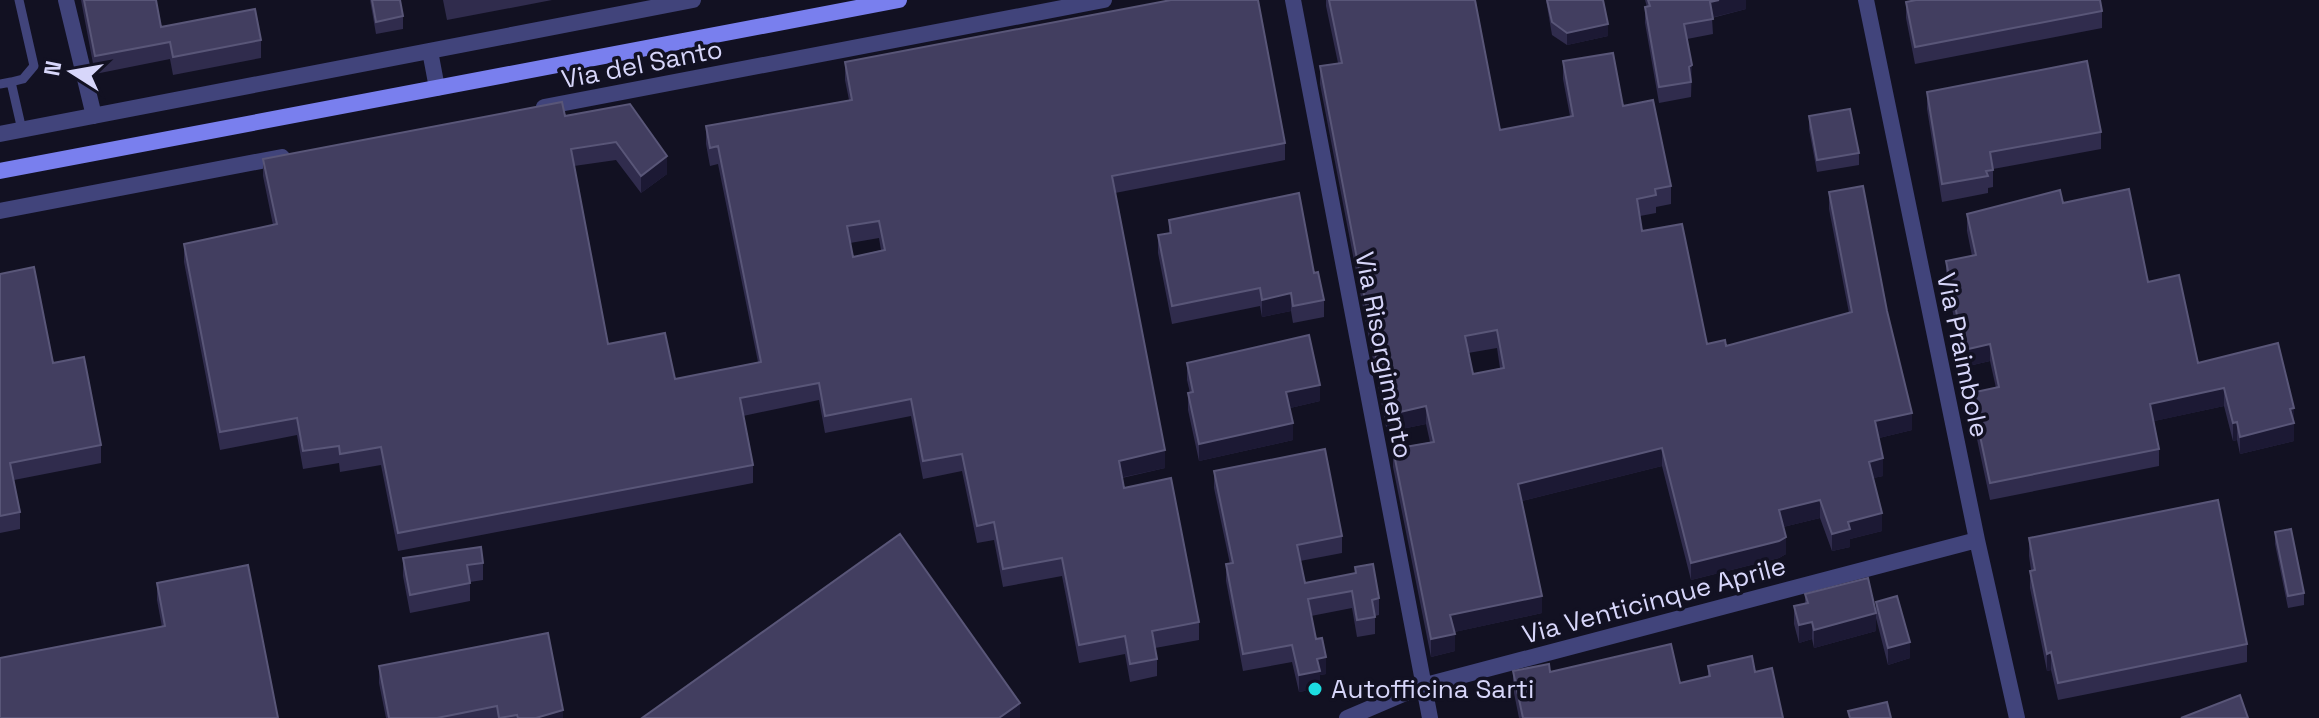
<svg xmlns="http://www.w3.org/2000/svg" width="2319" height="718" viewBox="0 0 2319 718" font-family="'Space Grotesk',sans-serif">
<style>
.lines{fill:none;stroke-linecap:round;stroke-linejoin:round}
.lane{stroke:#41447b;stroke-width:9}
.street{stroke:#41447b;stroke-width:16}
.secondary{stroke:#797fee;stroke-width:16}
.wall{fill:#302c4d;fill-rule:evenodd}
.shaded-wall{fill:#1c1934}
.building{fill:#423e60;stroke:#595678;stroke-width:2;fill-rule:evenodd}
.poi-dot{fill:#1cdde0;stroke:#121122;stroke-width:3}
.labels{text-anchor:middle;stroke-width:7;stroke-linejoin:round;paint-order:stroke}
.street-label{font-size:26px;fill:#d7d6fa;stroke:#121122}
.poi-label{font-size:26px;fill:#d7d6fa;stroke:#121122;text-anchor:start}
</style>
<rect width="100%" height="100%" fill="#121122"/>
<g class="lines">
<path class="lane" d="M11,82L23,79L34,66L19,0
M0,84L11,82L22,130"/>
<path class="street" d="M66,0L94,116
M1293,0L1430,718
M1866,0L1977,540L2017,718
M430,51L437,88
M544,107L1104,0
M0,134L693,0
M0,211L282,157
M1347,718L1422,686L1977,540"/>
<path class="secondary" d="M0,171L899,0"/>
</g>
<path class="wall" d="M81,0H156L161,27L261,40V58L173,75L170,59L95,74Z
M370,0H400L403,16V29L376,34Z
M443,0H552L447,20Z
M1326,0H1475L1500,130L1570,116L1563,79V61L1623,106L1671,186V204L1656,207V213L1640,216L1642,231L1707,344L1726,346L1849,313L1829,209V192L1887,311L1912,430L1879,438L1883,476L1873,478L1882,531L1850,539V547L1832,551L1820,518L1783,527L1786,554L1779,558L1691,580L1662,466L1522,501L1542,613L1454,632L1455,651L1431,657L1393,467V449L1430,442L1426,424L1387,432L1320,84V66L1338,63L1326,6ZM1497,348L1500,368L1473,374L1468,353Z
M1546,0H1603L1608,36L1567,45L1552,35Z
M1645,0H1746V9L1712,18L1713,34L1687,39L1692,65L1691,97L1659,103L1645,23V7H1647Z
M1906,2L2102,11V28L1915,64L1906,18Z
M845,62L1285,143V160L1115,193L1165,468L1122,478L1124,488L1199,622V640L1155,648L1157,659V676L1130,682L1125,654L1079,663L1062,576L1003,587L994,540L977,543L962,471L923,479L911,416L825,433L819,400L743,416L753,465V483L398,551L381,465L340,472L339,463L303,469L297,435L220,450L184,262V244L273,225L263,176V159L565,116L630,104L667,174L641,193L616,160L574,166L608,344L675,379L758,362L718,164L710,166L706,144V126L849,100L845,80ZM879,238L881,250L853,257L850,243Z
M1927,92L2101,132V149L1993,169V187L1988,188V193L1942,202L1927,109Z
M1809,116L1859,153V165L1817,172L1809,129Z
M2063,203L2148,282L2198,363L2294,408V441L2240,454L2237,440L2233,441L2224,406L2154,421L2159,449V466L1990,500L1971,411V393L1996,388L1990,361L1964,367L1946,279V261L1972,256L1967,231V214Z
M1169,220L1314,273L1324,300V317L1293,323L1291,311L1262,317L1260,306L1172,324L1158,253V235L1169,233Z
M0,274L101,445V463L14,480L20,512V529L0,533Z
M1187,363L1320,401L1290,408L1293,440L1199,461L1188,410V393H1190L1187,380Z
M1214,471L1342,536V553L1300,561L1305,583L1355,573V567L1379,598V615L1375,616V634L1357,637L1352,608L1311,616L1316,639L1326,674L1320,675V688L1299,692L1292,662L1243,671L1226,581V564H1230L1214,488Z
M2275,532L2304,593V605L2288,608L2275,544Z
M2029,538L2247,644V662L2058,700L2051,670L2047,671L2030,588V571L2031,570L2029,556Z
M403,558L483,563V580L470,582V601L410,613L403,576Z
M157,583L278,718L162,627L157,600Z
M1805,594L1876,631L1814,648L1812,639L1799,643L1794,624V606L1805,604Z
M1876,602L1910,658L1888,665L1876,618Z
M379,666L563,718H386L379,683Z
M1708,666L1755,672L1783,718H1519L1513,688V671L1550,672L1680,683L1708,677Z"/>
<path class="shaded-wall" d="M1719,0H1746V9L1710,18V2Z
M1608,24V36L1567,45V33Z
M1692,65V81L1689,82V67Z
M667,156V174L641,193V176Z
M1291,293V311L1262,317V300Z
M1990,344V361L1964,367V350Z
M1320,385V401L1286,409V392Z
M2224,388V406L2150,422V404Z
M1426,406V424L1387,432V415Z
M2294,408V441L2240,454V437Z
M1912,413V430L1875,439V421Z
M2237,422V440L2233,441V423Z
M1293,423V440L1199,461V444Z
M1662,448V466L1518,502V484Z
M1165,450V468L1119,478V461Z
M1883,458V476L1869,479V462Z
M1820,500V518L1779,528V510Z
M1882,513V531L1850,539V547L1832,551V534L1848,522Z
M1786,537V554L1779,558L1691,580V563Z
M1542,596V613L1450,633V615Z
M1876,613V631L1814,648V630Z
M1812,622V639L1799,643V625Z
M1455,634V651L1431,657V639Z
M1910,642V658L1888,665V648Z
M2051,652V670L2047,671V654Z
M1326,657V674L1320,675V688L1299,692V675L1317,659Z
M1020,703V718H999Z
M563,710V718H536Z"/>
<path class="building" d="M84,0H156L161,27L255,9L261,40L173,57L170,42L95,56Z
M372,0H400L403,16L376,22Z
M1171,0H1258L1285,143L1112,176L1165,450L1119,461L1124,488L1171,478L1199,622L1152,631L1157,659L1130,664L1125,636L1079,645L1062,558L1003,569L994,522L977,526L962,454L923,461L911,399L825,416L819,383L740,398L753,465L398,533L381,447L340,454L339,446L303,451L297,418L220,432L184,244L277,224L263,159L562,102L565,116L630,104L667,156L641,176L616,142L571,149L608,344L665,333L675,379L761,362L718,146L710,148L706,126L852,100L845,62ZM879,221L885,250L853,257L847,226Z
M1329,0H1475L1500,130L1573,116L1563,61L1613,53L1623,106L1653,100L1671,186L1655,189L1656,195L1637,199L1642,231L1682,224L1707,344L1725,340L1726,346L1852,312L1829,192L1863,186L1887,311L1912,413L1875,421L1883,458L1869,462L1882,513L1848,522L1850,529L1832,534L1820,500L1779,510L1786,537L1779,541L1691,563L1662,448L1518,484L1542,596L1450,615L1455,634L1431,639L1393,449L1434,442L1426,406L1387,415L1320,66L1342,63ZM1497,330L1504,368L1473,374L1465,336Z
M1547,0H1603L1608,24L1567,33L1552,22Z
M1648,0H1719L1710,2L1713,19L1684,24L1692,65L1689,67L1691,82L1659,87L1645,7L1650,6Z
M1916,0H2100L2102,11L1915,47L1906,2Z
M2087,61L2101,132L1990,152L1993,170L1986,171L1988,176L1942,184L1927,92Z
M1850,109L1859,153L1817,160L1809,116Z
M2129,189L2148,282L2179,275L2198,363L2278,343L2294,408L2290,409L2294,423L2240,437L2237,422L2233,423L2224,388L2150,404L2159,449L1990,483L1971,393L1999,387L1990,344L1964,350L1946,261L1976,255L1967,214L2060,190L2063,203Z
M1299,193L1314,273L1318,272L1324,300L1293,306L1291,293L1262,300L1260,288L1172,306L1158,235L1171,233L1169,220Z
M34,267L53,363L84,357L101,445L10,463L20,512L0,516V274Z
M1309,335L1320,385L1286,392L1293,423L1199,444L1188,393L1193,392L1187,363Z
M1325,449L1342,536L1297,545L1305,583L1356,573L1355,567L1373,564L1379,598L1372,600L1375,617L1357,620L1352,591L1308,599L1316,639L1322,638L1326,657L1317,659L1320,671L1299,675L1292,645L1243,654L1226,564L1233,563L1214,471Z
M2218,500L2247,644L2058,683L2051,652L2047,654L2030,571L2035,570L2029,538Z
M2291,529L2304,593L2288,596L2275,532Z
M900,534L1020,703L999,718H642Z
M481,547L483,563L467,565L470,583L410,595L403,558Z
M248,565L278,718H0V658L165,626L157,583Z
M1868,578L1876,613L1814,630L1812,622L1799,625L1794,606L1808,603L1805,594Z
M1897,596L1910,642L1888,648L1876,602Z
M548,633L563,710L536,718H518L517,715L499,718L497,706L437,718H389L379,666Z
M1671,644L1680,683L1710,676L1708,666L1752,656L1755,672L1772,668L1783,718H1523L1513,671L1549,664L1550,672Z
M2240,695L2248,718H2181Z
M1887,702L1891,718H1850L1848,711Z"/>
<circle class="poi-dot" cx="1315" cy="689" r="8"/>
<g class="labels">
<g class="street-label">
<text transform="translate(642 64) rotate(-11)" y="9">Via del Santo</text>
<text transform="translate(1384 355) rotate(79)" y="9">Via Risorgimento</text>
<text transform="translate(1963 355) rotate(78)" y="9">Via Praimbole</text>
<text transform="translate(1654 600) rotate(-15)" y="9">Via Venticinque Aprile</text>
</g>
<g class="poi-label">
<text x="1331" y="698">Autofficina Sarti</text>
</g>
</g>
<g transform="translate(72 72) rotate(281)" stroke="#121122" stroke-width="6" paint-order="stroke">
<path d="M0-6L14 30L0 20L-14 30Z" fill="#d7d6fa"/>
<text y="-12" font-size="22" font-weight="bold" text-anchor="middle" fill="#d7d6fa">N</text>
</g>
</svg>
